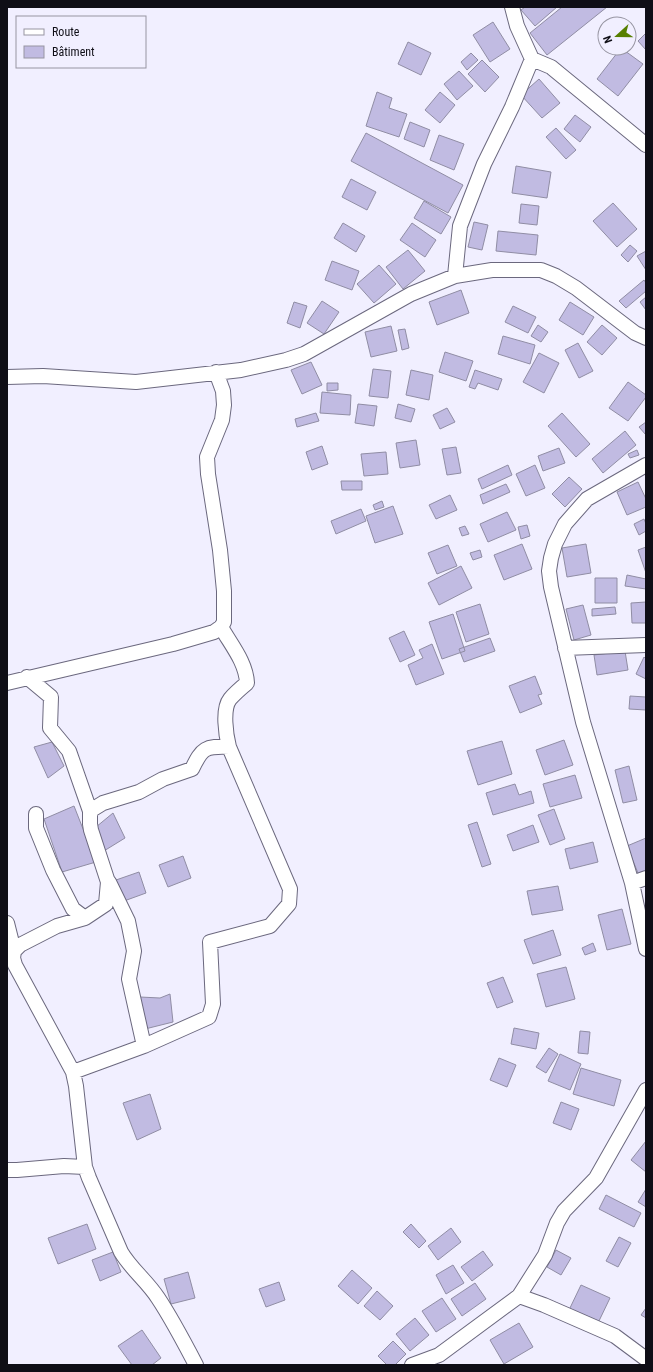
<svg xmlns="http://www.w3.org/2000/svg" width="653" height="1372" viewBox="0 0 653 1372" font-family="'Roboto Condensed',sans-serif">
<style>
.building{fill:#c1bbe2;stroke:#908da4}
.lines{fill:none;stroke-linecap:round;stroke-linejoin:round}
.minor-casing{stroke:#6b687e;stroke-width:16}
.minor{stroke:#fff;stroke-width:14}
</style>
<rect width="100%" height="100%" fill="#f1efff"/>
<path class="building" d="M525,7H557L535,26L521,10Z
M562,7H607L547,55L530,33Z
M493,22L510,49L490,62L473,35Z
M646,33V50L638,41Z
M408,42L431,53L421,75L398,64Z
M621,48L643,64L618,96L597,79Z
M471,53L478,60L467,70L461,62Z
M482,60L499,77L485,92L468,74Z
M459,71L473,86L457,100L444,84Z
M539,79L560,103L542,118L521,95Z
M377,92L392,98L389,108L407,114L399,137L366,126Z
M440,92L455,105L440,123L425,110Z
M575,115L591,127L580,142L564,129Z
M410,122L430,130L424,147L404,139Z
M556,128L576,150L566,159L546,137Z
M366,133L463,185L448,213L351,161Z
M439,135L464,144L454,170L430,160Z
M516,166L551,172L547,198L512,193Z
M351,179L376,192L367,210L342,197Z
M424,201L451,217L441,234L414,218Z
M613,203L637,229L617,247L593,221Z
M521,204L539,206L537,225L519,223Z
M474,222L488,225L482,250L468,247Z
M343,223L365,236L356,252L334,238Z
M412,223L436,240L425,257L400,240Z
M498,231L538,235L536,255L496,251Z
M630,245L637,251L628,262L621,255Z
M408,250L425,271L403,289L386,267Z
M646,251V270L637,256Z
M332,261L359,271L352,290L325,280Z
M379,265L396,284L374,303L357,284Z
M644,280L646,283V291L626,308L619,301Z
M461,290L469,313L437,325L429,302Z
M646,297V310L640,302Z
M322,301L339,312L324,334L307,323Z
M294,302L307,306L300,328L287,323Z
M570,302L594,317L583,335L559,320Z
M513,306L536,317L528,333L505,322Z
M538,325L548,332L541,342L531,336Z
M602,325L617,338L602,355L587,342Z
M391,326L397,351L371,357L365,332Z
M405,329L409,348L402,350L398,330Z
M503,336L535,345L530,364L498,354Z
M578,343L593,371L579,378L565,350Z
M445,352L473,361L466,381L439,372Z
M539,353L559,363L544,393L523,382Z
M311,362L322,385L302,394L291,370Z
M373,369L391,371L388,398L369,396Z
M411,370L433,375L429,400L406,395Z
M475,370L502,379L498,390L478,383L475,389L469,387Z
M628,382L646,395V397L628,421L609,408Z
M327,383H338V390L327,391Z
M322,392L351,395L350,415L320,413Z
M358,404L377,406L374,426L355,423Z
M398,404L415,409L411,422L395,418Z
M447,408L455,422L440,429L433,415Z
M316,413L319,421L297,427L295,419Z
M562,413L590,444L576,457L548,426Z
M646,422V435L639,427Z
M625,431L636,445L603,473L592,459Z
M416,440L420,465L400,468L396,443Z
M322,446L328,464L312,470L306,452Z
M456,447L461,473L447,475L442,449Z
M559,448L565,463L543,471L538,456Z
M637,450L639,455L630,458L628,454Z
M386,452L388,474L364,476L361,454Z
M508,465L512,475L482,489L478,479Z
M535,465L545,488L526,496L516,474Z
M569,477L582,489L565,507L552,494Z
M341,481H362V490H342Z
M638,482L646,499V507L627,515L617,492Z
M506,484L510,492L483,504L480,495Z
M450,495L457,510L436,519L429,505Z
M382,501L384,507L375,510L373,505Z
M393,506L403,534L375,543L366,516Z
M361,509L366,521L336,534L331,521Z
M507,512L516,530L488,542L480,524Z
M644,519L646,524V531L639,535L634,524Z
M527,525L530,536L521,539L518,527Z
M465,526L469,534L462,536L459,528Z
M522,544L532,569L504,580L494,555Z
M586,544L591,573L567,577L562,548Z
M448,545L457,566L437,574L428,553Z
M646,547V573L638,550Z
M480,550L482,557L473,560L470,553Z
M461,566L472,588L439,605L428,583Z
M627,575L646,579V589L625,586Z
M595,578H617V603H595Z
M646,602V623H632L631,603Z
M480,604L489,634L466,642L456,612Z
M583,605L591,635L574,640L566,609Z
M615,607L616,614L592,616V609Z
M453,614L465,651L442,659L429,622Z
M404,631L415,655L400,662L389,638Z
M490,638L495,651L464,662L459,649Z
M432,644L444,674L416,685L408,665L423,658L419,650Z
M625,651L628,670L597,675L594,655Z
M644,657L646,659V679L636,674Z
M535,676L542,694L538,695L542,704L520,713L509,686Z
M630,696L646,697V710L629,709Z
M564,740L573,765L545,775L536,750Z
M502,741L512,774L478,785L467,751Z
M52,742L64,766L48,778L34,747Z
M629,766L637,800L623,803L615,770Z
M575,775L582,798L550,807L543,784Z
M515,784L519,795L531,791L534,803L493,815L486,793Z
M74,806L96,862L62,872L44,819Z
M554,809L565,839L550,845L538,815Z
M113,813L125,838L99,854L96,827Z
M477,822L491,864L482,867L468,825Z
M533,825L539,842L513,851L507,835Z
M646,838V875L640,878L627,846Z
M593,842L598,862L570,869L565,849Z
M183,856L191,878L168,887L159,865Z
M139,872L146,893L124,901L116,880Z
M558,886L563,910L532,915L527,891Z
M622,909L631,944L607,950L598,915Z
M553,930L561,955L533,964L524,940Z
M593,943L596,951L585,955L582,948Z
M566,967L575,999L546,1007L537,974Z
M503,977L513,1002L497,1008L487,983Z
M170,994L173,1022L141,1030L140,997L160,998Z
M514,1028L539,1033L536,1049L511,1044Z
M580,1031L590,1032L588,1054L578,1053Z
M549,1048L558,1054L546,1073L536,1067Z
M560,1054L581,1064L570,1090L548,1081Z
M499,1058L516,1065L507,1087L490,1080Z
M581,1068L621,1080L614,1106L573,1094Z
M150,1094L161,1129L137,1140L123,1103Z
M561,1102L579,1109L571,1130L553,1123Z
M646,1141V1172L631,1160Z
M646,1189V1207L638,1202Z
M606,1195L641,1213L634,1227L599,1209Z
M87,1224L96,1249L58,1264L48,1238Z
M411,1224L426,1241L419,1248L403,1232Z
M451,1228L461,1242L438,1260L428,1246Z
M619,1237L631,1243L618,1267L606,1261Z
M556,1250L571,1258L561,1275L547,1267Z
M483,1251L493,1265L472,1281L461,1267Z
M113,1252L121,1272L100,1281L92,1260Z
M453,1265L464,1283L446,1294L436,1275Z
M352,1270L372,1288L358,1304L338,1286Z
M188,1272L195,1298L171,1304L164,1279Z
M279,1282L285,1300L266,1307L259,1289Z
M475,1283L486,1299L462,1316L451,1299Z
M581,1285L610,1298L598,1323L569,1310Z
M377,1291L393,1306L380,1320L364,1306Z
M442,1298L456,1319L436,1332L422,1311Z
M646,1308V1318L641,1315Z
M415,1318L429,1335L410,1351L396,1334Z
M519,1323L533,1347L504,1364L490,1340Z
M142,1330L161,1358L152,1365H132L118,1346Z
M393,1341L406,1354L395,1365H387L378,1356Z"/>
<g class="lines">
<defs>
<path id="minor" d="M512,7L517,26L532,59L551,67L646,145
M455,276L460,226L484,164L512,107L532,59
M7,377L43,376L136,382L241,370L286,360L304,354L411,294L455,276L492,270H541L556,276L576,288L635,333L646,338
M646,465L587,499L565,524L555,544L551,558L549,571L551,587L583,722L632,883L646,949
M565,648L646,645
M27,677L51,697L50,728L69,751L90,811
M7,683L173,644L214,632L221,627L224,622V591L220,550L208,474L207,457L222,420L224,405L223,391L216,372
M36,814V828L53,870L73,909L85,918
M109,882L128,921L134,951L129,979L144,1046
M632,883L646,878
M7,923L14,951
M73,1072L144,1046L209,1017L213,1004L210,942L270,926L289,904L290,889L229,747
M646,1090L596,1178L564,1211L557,1223L545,1255L519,1296L544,1305L615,1336L646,1359
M7,1170H17L64,1166L85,1167
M196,1365C184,1342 172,1319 158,1298C147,1281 131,1269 121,1252L89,1178L85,1167L76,1086L73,1072L15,965L13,958L14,951L20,945L57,926L85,918L106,904L108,882L91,830L90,824V811L103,803L139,792L163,779L192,769C202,748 205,746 229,747C226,735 222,709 230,699C235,693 241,688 247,683C246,662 231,645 221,627
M412,1365L439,1355L519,1296"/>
</defs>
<use href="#minor" class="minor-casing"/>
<use href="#minor" class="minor"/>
</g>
<rect width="653" height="1372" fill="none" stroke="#0f0e16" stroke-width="16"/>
<rect x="16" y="16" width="130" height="52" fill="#f1efff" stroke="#9795a2"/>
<rect x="24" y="29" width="20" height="6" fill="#ffffff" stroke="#9795a2"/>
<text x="52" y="36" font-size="12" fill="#0f0e16">Route</text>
<rect x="24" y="46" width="20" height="12" fill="#c1bbe2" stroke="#9795a2"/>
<text x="52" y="56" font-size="12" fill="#0f0e16">Bâtiment</text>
<g transform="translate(617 36) rotate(249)"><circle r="19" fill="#f1efff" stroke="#9795a2"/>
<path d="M0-3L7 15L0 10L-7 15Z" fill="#577f00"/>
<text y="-6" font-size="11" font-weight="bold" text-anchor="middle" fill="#0f0e16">N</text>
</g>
</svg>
